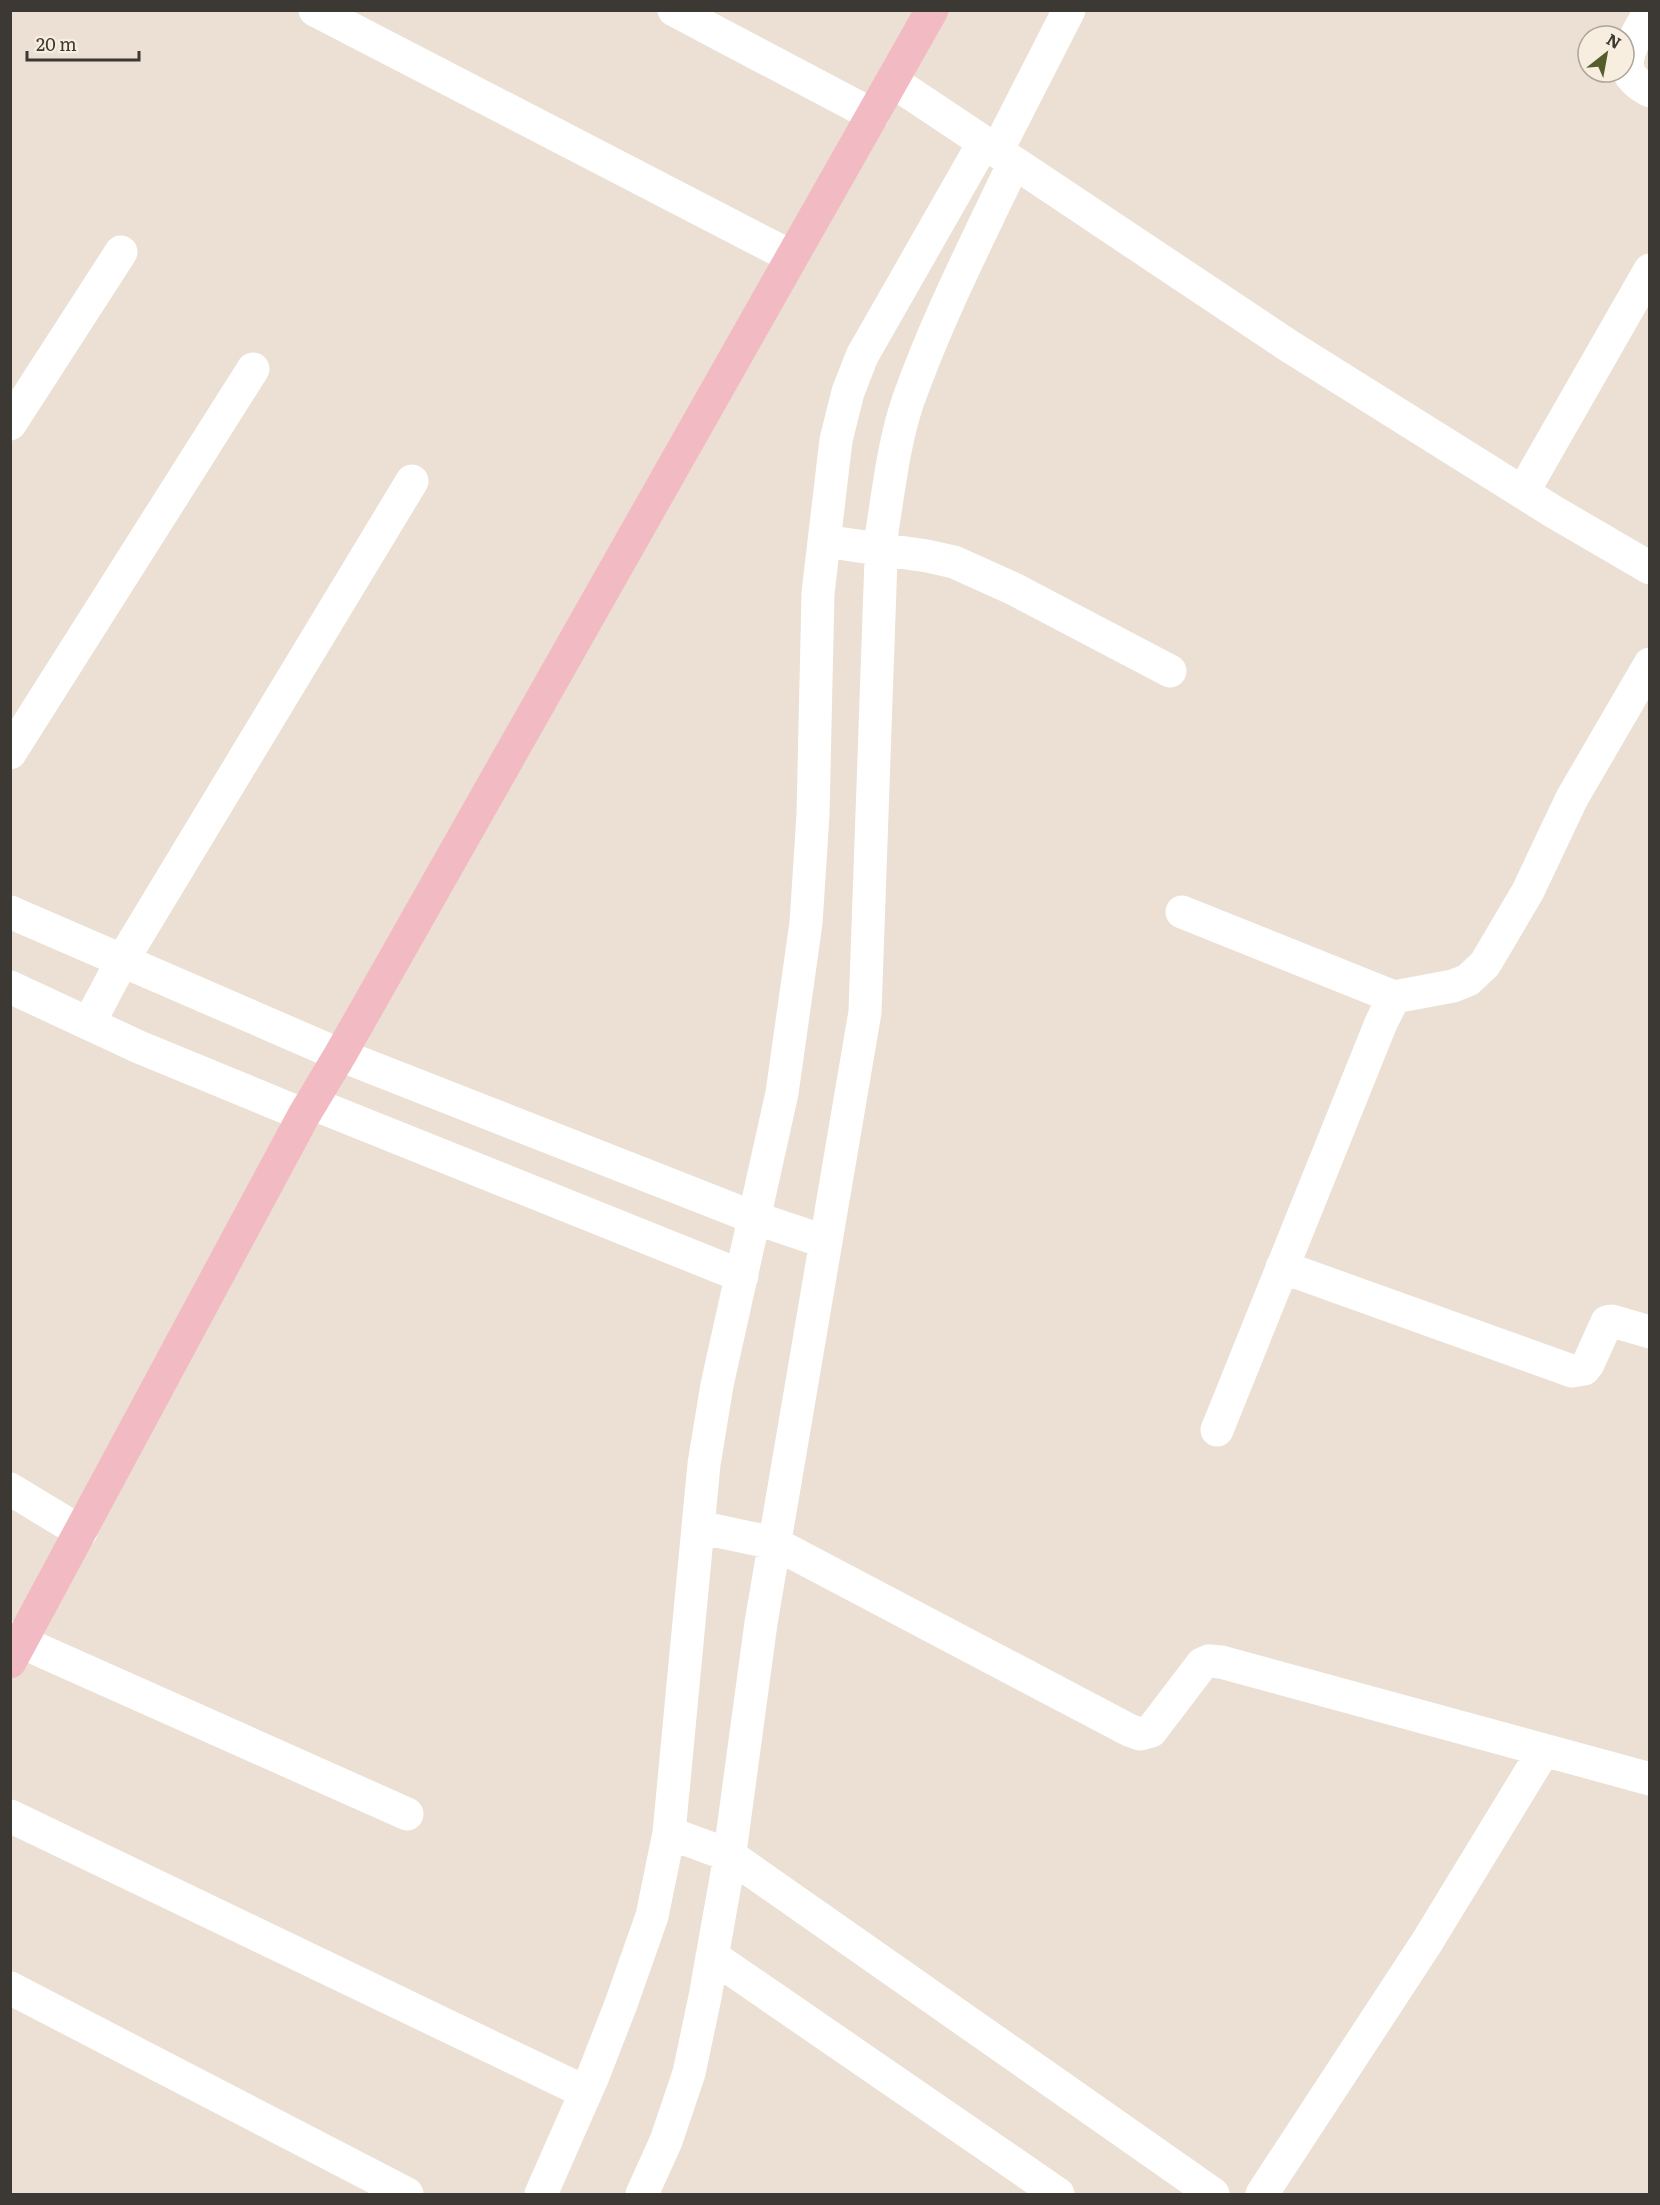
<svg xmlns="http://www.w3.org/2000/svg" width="1660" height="2205" viewBox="0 0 1660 2205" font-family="Literata,serif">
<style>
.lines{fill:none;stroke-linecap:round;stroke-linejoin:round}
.minor{stroke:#fff;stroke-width:33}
.major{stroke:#f2bbc4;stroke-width:33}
</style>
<rect width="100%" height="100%" fill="#ebe0d3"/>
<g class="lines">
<path class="minor" d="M315,10L792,257
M674,10L873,115
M1650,11C1641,28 1619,58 1631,76C1636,83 1643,87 1650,91
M892,81L1289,346L1554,512L1650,568
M997,151L1069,10
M10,424L121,252
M1523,492L1650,270
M824,541L927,556L954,562L1014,589L1170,671
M10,753L253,369
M10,912L340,1055L755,1218L826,1242
M1182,912L1394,997
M10,987L139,1047L304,1115
M89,1023L122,961L412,481
M311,1103L742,1276
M1282,1267L1572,1371L1584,1369L1588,1364L1607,1322L1612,1321L1650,1332
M1217,1430L1381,1023L1394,997L1453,986L1468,980L1485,964L1528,891L1572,798L1650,664
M10,1489L81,1532
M698,1527L774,1543L1129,1730L1140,1734L1151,1731L1202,1664L1209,1661L1221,1662L1650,1779
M10,1637L407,1814
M10,1816L585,2092
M669,1833L729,1855L1213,2194
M712,1956L1058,2194
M10,1988L407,2194
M541,2194L593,2076L621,2004L652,1916L669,1833L704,1464L717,1385L782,1093L806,923L813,815L818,593L836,440L848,392L862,356L984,142
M642,2194L666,2141L689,2073L705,1997L728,1867L761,1623L865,1012L882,531C889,488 894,442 908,401C937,319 977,241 1014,163
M1262,2194L1427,1942L1544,1750"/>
<path class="major" d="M10,1662L304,1115L340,1055L932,10"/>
</g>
<rect width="1660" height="2205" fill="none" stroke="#3c3833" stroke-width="24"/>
<g transform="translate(1606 54) rotate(31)"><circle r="28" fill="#f8eee0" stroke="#ada59b" stroke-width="1.5"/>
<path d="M0-4.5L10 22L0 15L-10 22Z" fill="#555d2c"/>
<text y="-9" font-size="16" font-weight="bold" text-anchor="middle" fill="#3c3833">N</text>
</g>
<path d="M27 51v9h112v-9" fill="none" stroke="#3c3833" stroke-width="3"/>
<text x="36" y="51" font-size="18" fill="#3c3833" stroke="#f8eee0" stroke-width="4.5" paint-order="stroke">20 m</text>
</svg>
